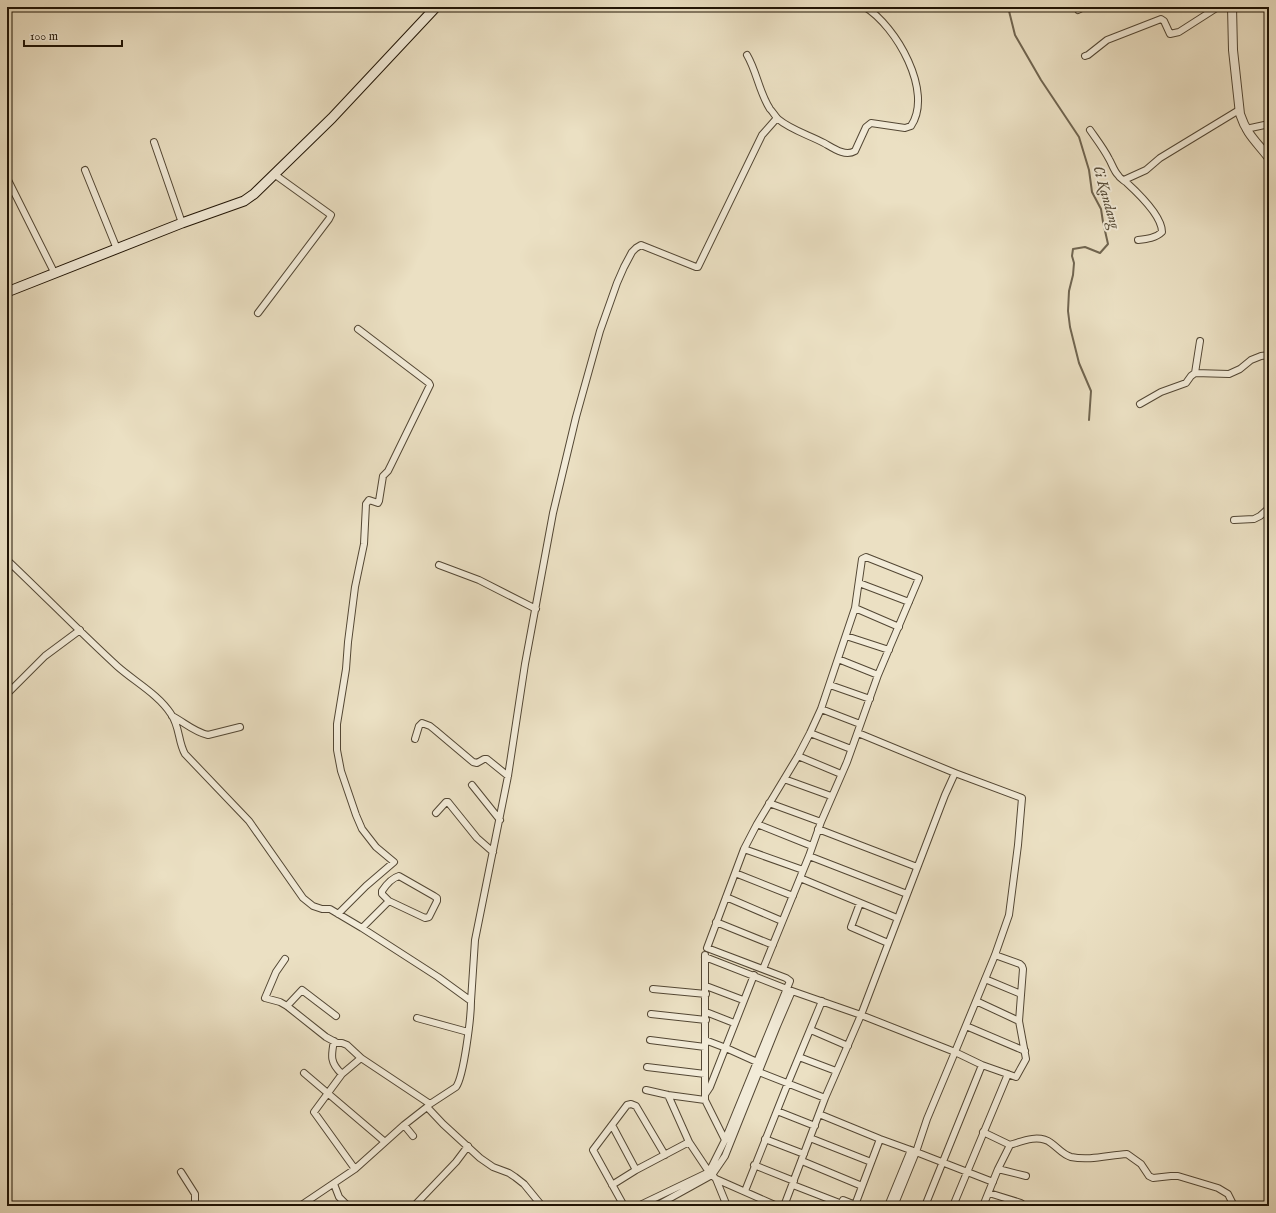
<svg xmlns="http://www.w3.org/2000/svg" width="1276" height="1213" viewBox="0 0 1276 1213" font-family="'IM FELL English',serif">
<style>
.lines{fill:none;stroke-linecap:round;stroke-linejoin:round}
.stream{stroke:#706550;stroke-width:2}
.minor-casing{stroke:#534734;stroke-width:8}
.tertiary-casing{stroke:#534734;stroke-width:10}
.secondary-casing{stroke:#201405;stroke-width:11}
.minor{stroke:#f2ebd8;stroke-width:6}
.tertiary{stroke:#f2ebd8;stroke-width:8}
.secondary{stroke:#f2ebd8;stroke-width:9}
.labels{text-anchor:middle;stroke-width:4;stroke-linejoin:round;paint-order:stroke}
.water-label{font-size:15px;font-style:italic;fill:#5c513d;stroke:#f2ebd8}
</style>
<rect width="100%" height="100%" fill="#ebe0c3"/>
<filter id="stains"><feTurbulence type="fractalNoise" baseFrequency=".005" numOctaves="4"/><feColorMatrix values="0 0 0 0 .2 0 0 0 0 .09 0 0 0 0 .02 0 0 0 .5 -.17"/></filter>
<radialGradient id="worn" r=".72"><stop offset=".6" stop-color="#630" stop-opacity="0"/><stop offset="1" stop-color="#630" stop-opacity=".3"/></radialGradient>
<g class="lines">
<path class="stream" d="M1008,7L1015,35L1041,80L1079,137L1089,170L1092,192L1101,209L1103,222L1108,244L1100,253L1085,247L1073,249L1072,256L1074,263L1073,275L1069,291L1068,311L1070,327L1079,363L1091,391L1089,420"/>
<defs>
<path id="minor" d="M1078,10L1084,7
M747,55C757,72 759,92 770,109C773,112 775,116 778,119C791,130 809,135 824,143C833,148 845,157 855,151L866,127L871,123L905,128L911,126C934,92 896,26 865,7
M1085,56L1088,55L1107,40L1161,19L1164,21L1170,34L1179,32L1218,7
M1246,129L1269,124
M1090,130C1097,140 1104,149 1109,159C1112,164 1114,171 1118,175C1120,179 1124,180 1127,183C1139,194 1162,216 1162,232C1156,238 1147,239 1138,240
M154,142L182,223
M85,170L117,249
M7,178L55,274
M1124,180L1146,170L1160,158L1239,110
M258,313L329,219L331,215L274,174
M1195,373L1200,341
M1140,404L1161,392L1186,383L1191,376L1195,373L1229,374L1240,369L1251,360L1261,356L1269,355
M1234,520L1254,519L1260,516L1269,508
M7,560C44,595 80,632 117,666C135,682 158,694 171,714C180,727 178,742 185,754L249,821L303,898L313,906L322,909H330L362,928L438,977L471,1001C471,1017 464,1076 456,1087L430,1104L427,1107L443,1124L480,1158L493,1167L509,1173L515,1177L524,1184L542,1206
M439,565L479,580L536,609
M859,583L909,602
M855,608L899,627
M846,636L889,650
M838,659L878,675
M830,685L870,699
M7,694L45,656L80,630
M821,709L860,724
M172,716C184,722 194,732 208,735L240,727
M810,733L851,749
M858,733L955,773L1022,798L1018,845L1009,915L995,955L955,1052L927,1119L916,1152L894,1206
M415,739L419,726L422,723L430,726L435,730L473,762L477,763L484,759H487L508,776
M798,756L841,774
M784,779L831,796
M472,785L500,820
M769,803L821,822
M436,813L446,802H448L477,838L493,852
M757,824L812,846
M818,829L917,867
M744,849L803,870
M809,856L907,894
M735,873L793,896
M800,878L897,918
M726,897L782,921
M7,903L8,904
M860,903L851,927L888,943
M338,914L366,886L394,862L376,847L362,829L356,815L341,771L337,750V724L346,669L348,642L355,587L364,544L366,504L369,500L378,503L379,501L383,476L388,471L391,465L430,385L429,383L358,329
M716,922L773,945
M362,928L389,901L425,918L429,917L437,901V898L434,896L399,876C392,878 386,885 382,891V894L389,901
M705,955V1100L725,1140
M705,957L792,991L861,1015L955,1052L982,1065L1016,1077L1026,1059L1019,1021L1023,969L1022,966L1020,964L995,955
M285,959L276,972L265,998L280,1002L287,1006L326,1037L337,1043H342L347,1045L361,1058
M985,979L1021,994
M706,986L743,1000
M653,989L706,994
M471,1001L475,940L508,776L525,664L553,513L576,417L600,331L617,283L624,267L632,252L636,248L641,245L696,267H698L762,135L777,118
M976,1001L1019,1021
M287,1006L302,990L336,1016
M706,1012L734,1023
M651,1014L706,1020
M417,1018L468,1032
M966,1026L1025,1051
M811,1030L848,1046
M650,1040L705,1047
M705,1040L726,1048L757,1062
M334,1041C331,1056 330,1063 342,1074
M799,1057L836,1071
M647,1067L705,1074
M759,1072L825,1098
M304,1073L385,1142
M646,1090L668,1095L705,1100
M706,1093L710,1087L754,975
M777,1111L815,1126
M819,1114L880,1139L916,1152L993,1182
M404,1125L413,1136
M612,1125L636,1170
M983,1132L1010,1145
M810,1138L871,1162
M765,1139L804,1154
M802,1161L862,1186
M754,1165L794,1181
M355,1169L314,1112L342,1074L361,1058L430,1104
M998,1169L1026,1176
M181,1172L195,1194V1206
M716,1179L777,1206
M334,1184L339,1197L348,1206
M612,1185L636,1170L689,1142
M793,1185L842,1204
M745,1191L788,1083L822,1001
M989,1193L1021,1203
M855,1205L880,1139
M300,1206L355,1169L404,1125L427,1107
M414,1206L456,1162L468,1146
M624,1206L593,1150L627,1105L631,1104L636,1106L665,1155
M638,1206L709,1172L689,1142L668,1095
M656,1206L712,1175L725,1156L777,1026L792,991
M727,1206L716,1179L709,1172L725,1140L790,981L786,978L707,948L744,849L757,824L798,756L810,733L821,709L855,608L862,559L866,557L919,578L878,675L847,762L821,822L809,856L763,969
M784,1206L825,1098L861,1015L945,795L955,773
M841,1206L843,1200L858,1206
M888,1206L911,1150
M925,1206L982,1065
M953,1206L1008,1074
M983,1206L998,1169L1010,1145C1022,1141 1039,1134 1051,1143C1058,1148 1063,1155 1071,1157C1090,1161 1109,1155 1127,1154L1141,1164L1149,1176L1153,1178L1171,1176H1178L1218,1188L1228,1194L1234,1206"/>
<path id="tertiary" d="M1232,7L1233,50L1240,114C1247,135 1256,141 1269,158"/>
<path id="secondary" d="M7,292L182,223L244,201L254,194L332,118L436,7"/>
</defs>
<use href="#minor" class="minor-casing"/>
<use href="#tertiary" class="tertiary-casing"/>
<use href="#secondary" class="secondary-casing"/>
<use href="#minor" class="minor"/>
<use href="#tertiary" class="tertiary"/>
<use href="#secondary" class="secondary"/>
</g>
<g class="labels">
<g class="water-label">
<text transform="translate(1107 197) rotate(74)" y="5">Ci Kandang</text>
</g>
</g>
<rect width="1276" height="1213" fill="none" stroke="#ebe0c3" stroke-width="24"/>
<rect x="8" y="8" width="1260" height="1197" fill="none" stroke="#201405" stroke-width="2"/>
<rect x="12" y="12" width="1252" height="1189" fill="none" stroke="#201405"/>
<path d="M24 40v6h98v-6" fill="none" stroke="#201405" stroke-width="2"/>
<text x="30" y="40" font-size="12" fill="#201405" stroke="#f2ebd8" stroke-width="3" paint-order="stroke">100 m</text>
<rect width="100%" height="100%" filter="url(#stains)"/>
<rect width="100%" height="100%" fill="url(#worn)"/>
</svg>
